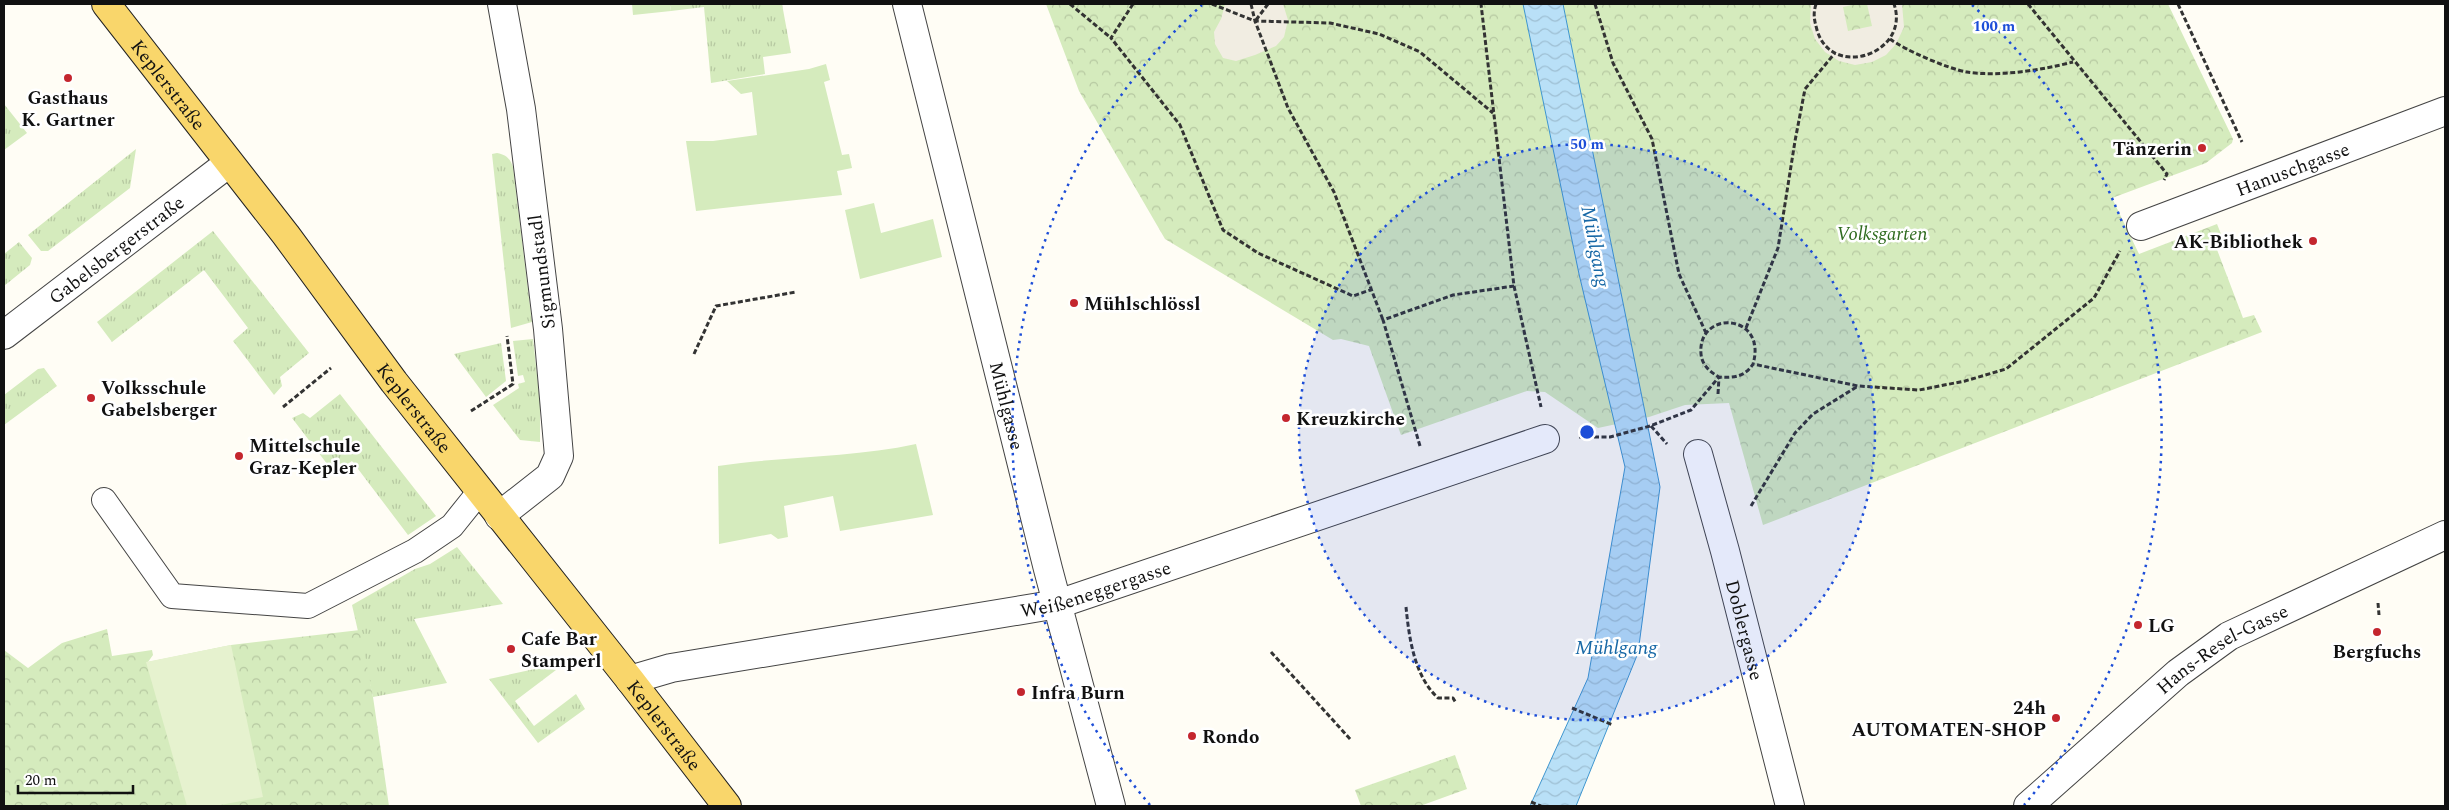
<svg xmlns="http://www.w3.org/2000/svg" width="2449" height="810" viewBox="0 0 2449 810" font-family="Spectral,serif">
<style>
.grass{fill:url(#grass-tufts)}
.park{fill:url(#park-crowns)}
.garden{fill:#d5ebbd}
.pitch{fill:#e6f2cf}
.plaza{fill:#f1ede2}
.water{fill:url(#water-waves);stroke:#3f96cf}
.lines{fill:none;stroke-linecap:round;stroke-linejoin:round}
.lane-casing{stroke:#444;stroke-width:26}
.street-casing{stroke:#444;stroke-width:30}
.primary-casing{stroke:#222;stroke-width:30}
.path{stroke:#333;stroke-width:3;stroke-dasharray:5 2.5;stroke-linecap:butt}
.lane{stroke:#fff;stroke-width:24}
.street{stroke:#fff;stroke-width:28}
.primary{stroke:#f9d66b;stroke-width:28}
.ring{fill:none;stroke:#1d4ed8;stroke-width:2.5;stroke-dasharray:2.5 5}
.poi-dot{fill:#c4262e;stroke:#fff;stroke-width:2}
.labels{text-anchor:middle;stroke-width:5;stroke-linejoin:round;paint-order:stroke}
.street-label{font-size:19px;fill:#111;stroke:#fff}
.poi-label{font-size:19px;font-weight:bold;fill:#111;stroke:#fff;text-anchor:start}
.park-label{font-size:19px;font-style:italic;fill:#2f6b1f;stroke:#fff}
.water-label{font-size:20px;font-style:italic;fill:#1768a6;stroke:#fff}
.centre{fill:#1d4ed8;stroke:#fff;stroke-width:2.5}
.ring-label{font-size:15px;text-anchor:middle;font-weight:bold;fill:#1d4ed8;stroke:#fff;stroke-width:5;stroke-linejoin:round;paint-order:stroke}
</style>
<defs>
<pattern id="grass-tufts" width="24" height="20" patternUnits="userSpaceOnUse" patternTransform="scale(1.25)"><rect width="24" height="20" fill="#d5ebbd"/><path d="M3 7l-1-3M5 7V3M7 7l1-3M15 17l-1-3M17 17v-4M19 17l1-3" fill="none" stroke="#b6c8a1"/></pattern>
<pattern id="park-crowns" width="20" height="18" patternUnits="userSpaceOnUse" patternTransform="scale(1.25)"><rect width="20" height="18" fill="#d5ebbd"/><path d="M2 6a3 3 0 1 1 6 0M12 15a3 3 0 1 1 6 0" fill="none" stroke="#b6c8a1"/></pattern>
<pattern id="water-waves" width="16" height="10" patternUnits="userSpaceOnUse" patternTransform="scale(1.25)"><rect width="16" height="10" fill="#b9e0f7"/><path d="M0 5q4-4 8 0t8 0" fill="none" stroke="#9ebfd3"/></pattern>
</defs>
<rect width="100%" height="100%" fill="#fffdf5"/>
<path class="grass" d="M670,4H782L791,53L763,57L765,74L711,83L704,7L671,11Z
M4,104L27,133L4,150Z
M136,149L130,188L48,251H41L28,235Z
M497,153C507,155 510,159 513,167L532,322L511,328L492,154Z
M213,231L309,353L280,377L282,386L274,395L233,341L248,328L204,270L112,342L97,322Z
M19,242L32,258L30,265L4,286V254Z
M533,339L540,402V442L520,440L493,405L519,388L518,384L525,382L523,375L518,376L513,341Z
M501,343L506,381L486,397L454,354Z
M44,368L57,386L4,425V395L38,369Z
M340,394L436,516L408,535L352,461L334,473L292,418L303,413L310,418Z
M457,547L503,604L414,619L447,683L373,697L352,605L415,569L430,564Z
M544,667L556,670L515,701L534,726L576,694L585,709L538,743L489,679Z"/>
<path class="park" d="M1046,4H2168L2233,139L2232,143L2206,163L2112,198L2139,254L2217,224L2225,244L2216,247L2243,318L2254,315L2262,332L1763,525L1729,403L1685,405L1649,417L1598,428L1545,392L1527,391L1401,435L1369,346L1341,339L1333,340L1165,239L1079,91Z
M107,629L112,656L152,650L153,655L148,662L231,645L360,630L373,697L389,806H4V650L28,668L62,643Z
M1455,755L1467,789L1420,806H1361L1355,790Z"/>
<path class="garden" d="M632,4H670L671,11L633,15Z
M826,64L830,80L824,82L842,155L849,154L852,168L837,171L842,195L696,211L686,141H713L757,135L752,92L741,94L727,81L809,69Z
M874,203L881,233L933,219L942,257L860,279L845,210Z
M916,444L933,515L840,531L833,496L784,506L788,537L778,539L771,534L719,544L718,466C784,456 852,458 916,444Z"/>
<path class="pitch" d="M231,645L263,797L215,806H187L146,662Z"/>
<path class="plaza" d="M1225,4H1283L1288,20L1284,37L1276,46L1255,55L1236,61L1223,58L1215,44L1214,32L1221,19Z
M1811,4H1856L1843,7L1848,31L1872,26L1867,4H1902L1904,27L1896,44L1886,55L1872,62L1855,65L1839,61L1825,52L1815,39L1810,23Z"/>
<path class="water" d="M1523,4H1563L1660,487L1638,653L1576,806H1530L1588,678L1625,467L1579,274Z"/>
<g class="lines">
<defs>
<path id="lane" d="M104,500L172,596L308,606L415,551L452,526L480,491"/>
<g id="street">
<path id="s1" d="M907,4L1048,569L1111,806"/>
<path id="s2" d="M2141,226L2445,111"/>
<path id="s3" d="M4,335L229,163"/>
<path id="s4" d="M1698,454L1725,551L1790,806"/>
<path d="M499,516L550,476L559,456L548,329L521,109L502,4"/>
<path id="s5" d="M630,680L671,668L1058,604L1545,439"/>
<path id="s6" d="M2028,806L2178,673L2229,636L2445,535"/>
</g>
<g id="primary">
<path id="s7" d="M106,4L286,235L394,382L630,680L727,806"/>
</g>
</defs>
<use href="#lane" class="lane-casing"/>
<use href="#street" class="street-casing"/>
<use href="#primary" class="primary-casing"/>
<path class="path" d="M1070,4L1111,38
M1133,4L1111,38L1180,125L1223,230L1258,253L1353,296L1370,290
M1212,4L1255,21L1330,23L1379,34L1420,52L1493,113
M1251,4L1255,21L1288,108L1334,192L1383,320
M1595,4L1613,63L1652,139L1679,274L1706,333
M1816,4C1813,14 1814,19 1817,30C1832,81 1911,53 1894,4
M2028,4L2167,174L2164,180
M2178,4L2242,142
M1256,20L1268,4
M1890,39C1905,50 1948,69 1967,72C1999,77 2042,70 2073,62
M1514,286L1541,407
M1746,328L1778,248L1795,141L1805,89L1835,53
M694,354L716,306L796,292
M1718,394L1719,377C1710,372 1702,365 1701,354C1697,309 1768,313 1753,364
M283,407L331,368
M471,411L513,384L507,336
M1651,426L1667,444
M1579,437H1610L1650,426L1691,410L1719,377C1733,378 1745,377 1753,364L1858,386L1919,390L1965,381L2006,369L2094,298L2120,251
M1420,446L1383,320L1453,295L1514,286L1481,4
M1751,506L1795,433L1813,414L1858,386
M2378,603L2379,615
M1406,607C1409,637 1414,676 1438,698H1453L1456,703
M1271,652L1351,740
M1572,708L1613,725
M1531,802L1541,806"/>
<use href="#lane" class="lane"/>
<use href="#street" class="street"/>
<use href="#primary" class="primary"/>
</g>
<circle cx="1587" cy="432" r="288" fill="#1d4ed8" fill-opacity=".12"/>
<g class="ring">
<circle cx="1587" cy="432" r="288"/>
<path d="M1150 805A575 575 0 0 1 1202 5M1972 5A575 575 0 0 1 2024 805"/>
</g>
<g class="poi-dot">
<circle cx="68" cy="78" r="5"/>
<circle cx="2202" cy="148" r="5"/>
<circle cx="2313" cy="241" r="5"/>
<circle cx="1074" cy="303" r="5"/>
<circle cx="91" cy="398" r="5"/>
<circle cx="1286" cy="418" r="5"/>
<circle cx="239" cy="456" r="5"/>
<circle cx="2138" cy="625" r="5"/>
<circle cx="2377" cy="632" r="5"/>
<circle cx="511" cy="649" r="5"/>
<circle cx="1021" cy="692" r="5"/>
<circle cx="2056" cy="718" r="5"/>
<circle cx="1192" cy="736" r="5"/>
</g>
<g class="labels">
<g class="street-label">
<text dy="7" stroke="none"><textPath href="#s7" startOffset="102">Keplerstraße</textPath></text>
<text dy="7" stroke="none"><textPath href="#s2" startOffset="162">Hanuschgasse</textPath></text>
<text dy="7" stroke="none"><textPath href="#s3" startOffset="141">Gabelsbergerstraße</textPath></text>
<text transform="translate(541 272) rotate(-97)" y="7">Sigmundstadl</text>
<text dy="7" stroke="none"><textPath href="#s1" startOffset="414">Mühlgasse</textPath></text>
<text dy="7" stroke="none"><textPath href="#s7" startOffset="508">Keplerstraße</textPath></text>
<text dy="7" stroke="none"><textPath href="#s5" startOffset="475">Weißeneggergasse</textPath></text>
<text dy="7" stroke="none"><textPath href="#s4" startOffset="182">Doblergasse</textPath></text>
<text dy="7" stroke="none"><textPath href="#s6" startOffset="251">Hans-Resel-Gasse</textPath></text>
<text dy="7" stroke="none"><textPath href="#s7" startOffset="912">Keplerstraße</textPath></text>
</g>
<g class="poi-label">
<text x="68" y="104" text-anchor="middle">Gasthaus<tspan x="68" dy="22">K. Gartner</tspan></text>
<text x="2192" y="155" text-anchor="end">Tänzerin</text>
<text x="2303" y="248" text-anchor="end">AK-Bibliothek</text>
<text x="1084" y="310">Mühlschlössl</text>
<text x="101" y="394">Volksschule<tspan x="101" dy="22">Gabelsberger</tspan></text>
<text x="1296" y="425">Kreuzkirche</text>
<text x="249" y="452">Mittelschule<tspan x="249" dy="22">Graz-Kepler</tspan></text>
<text x="2148" y="632">LG</text>
<text x="521" y="645">Cafe Bar<tspan x="521" dy="22">Stamperl</tspan></text>
<text x="2377" y="658" text-anchor="middle">Bergfuchs</text>
<text x="1031" y="699">Infra Burn</text>
<text x="2046" y="714" text-anchor="end">24h<tspan x="2046" dy="22">AUTOMATEN-SHOP</tspan></text>
<text x="1202" y="743">Rondo</text>
</g>
<g class="park-label">
<text x="1882" y="240">Volksgarten</text>
</g>
<g class="water-label">
<text transform="translate(1596 246) rotate(79)" y="7">Mühlgang</text>
<text x="1616" y="654">Mühlgang</text>
</g>
</g>
<circle cx="1587" cy="432" r="8" class="centre"/>
<g class="ring-label">
<text x="1994" y="31">100 m</text>
<text x="1587" y="149">50 m</text>
</g>
<rect width="2449" height="810" fill="none" stroke="#111111" stroke-width="10"/>
<path d="M18 785v8h115v-8" fill="none" stroke="#111111" stroke-width="2.5"/>
<text x="25" y="785" font-size="15" fill="#111111" stroke="#ffffff" stroke-width="4" paint-order="stroke">20 m</text>
</svg>
